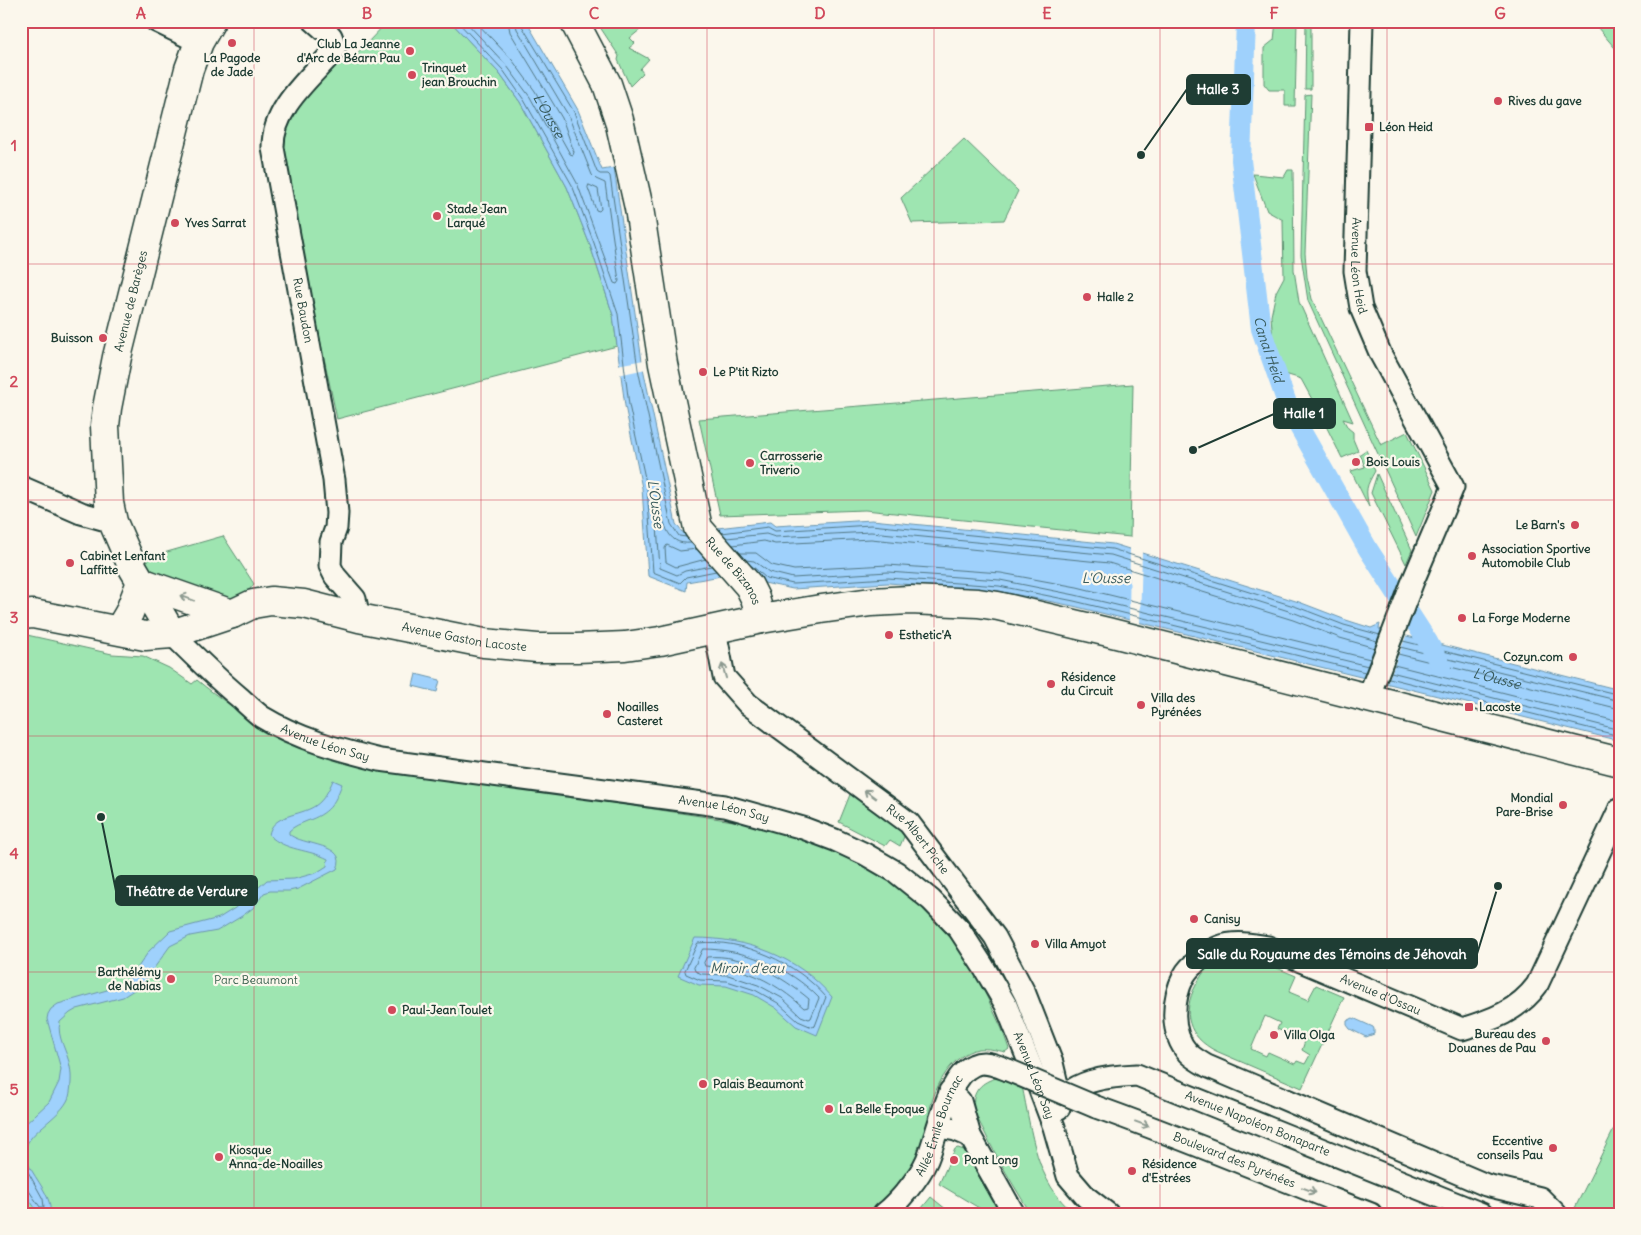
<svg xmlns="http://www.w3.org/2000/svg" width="1641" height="1235" viewBox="0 0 1641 1235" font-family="Delius,sans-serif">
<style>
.green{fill:#9ee5b1;stroke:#5e9172;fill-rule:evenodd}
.water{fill:#9fd1fc;stroke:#6c96ac}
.pier{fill:#fbf7ec}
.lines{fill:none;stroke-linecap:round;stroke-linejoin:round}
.shore{stroke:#527884;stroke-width:1}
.canal{stroke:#9fd1fc;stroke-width:20}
.minor-casing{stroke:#1f3d34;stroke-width:25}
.major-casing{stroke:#1f3d34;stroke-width:31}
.minor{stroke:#fbf7ec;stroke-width:21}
.major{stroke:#fbf7ec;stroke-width:28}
.minor-bridge-casing{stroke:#1f3d34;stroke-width:25;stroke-linecap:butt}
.minor-bridge{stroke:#fbf7ec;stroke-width:21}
.oneway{stroke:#8d9a90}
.grid{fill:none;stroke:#d1495b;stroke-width:1;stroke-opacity:0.55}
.poi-dot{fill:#d1495b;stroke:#fbf7ec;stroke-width:2}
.labels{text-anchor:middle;stroke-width:4.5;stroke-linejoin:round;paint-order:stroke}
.poi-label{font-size:12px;font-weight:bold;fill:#1f3d34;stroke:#fbf7ec;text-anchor:start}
.street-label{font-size:12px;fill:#1f3d34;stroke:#fbf7ec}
.park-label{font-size:12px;fill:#385f4d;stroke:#fbf7ec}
.water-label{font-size:14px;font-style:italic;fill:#395b5c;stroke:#fbf7ec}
.leader{fill:none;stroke:#1f3d34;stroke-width:2}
.callout-dot{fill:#1f3d34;stroke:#fbf7ec;stroke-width:2}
.callout{fill:#1f3d34;stroke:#1f3d34;stroke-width:2}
.callout-label{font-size:14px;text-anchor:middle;font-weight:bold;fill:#fff}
.neatline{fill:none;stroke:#d1495b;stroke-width:2}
.grid-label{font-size:16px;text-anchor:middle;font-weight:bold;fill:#d1495b}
</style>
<rect width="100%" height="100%" fill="#fbf7ec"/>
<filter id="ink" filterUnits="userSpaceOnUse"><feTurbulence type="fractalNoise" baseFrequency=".02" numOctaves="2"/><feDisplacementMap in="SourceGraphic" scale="10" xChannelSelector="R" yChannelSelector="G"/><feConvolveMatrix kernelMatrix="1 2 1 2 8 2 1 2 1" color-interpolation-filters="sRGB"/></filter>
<g filter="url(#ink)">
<path class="green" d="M388,21H450L499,73L520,102L567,187L590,245L613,315L617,346L337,419L309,287L282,137L299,106L339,60L346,65Z
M596,21H631L634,25L637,23L641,29L630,38L635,43L629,48L649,59L640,69L643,73L630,86L618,60L619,56Z
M1276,21H1297L1295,106H1285V90H1269L1264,84V48L1274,40Z
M1306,21H1311V89H1305Z
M1592,21H1620V54Z
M1311,94L1305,253L1307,277L1312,299L1381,445L1407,432L1435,490L1416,537L1308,301L1301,255L1305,95Z
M964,139L1018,191L1004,220L912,223L901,198Z
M1288,170H1293L1294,270L1299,302L1353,422L1343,419L1348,428L1353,432V439L1358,451L1342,458L1320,414L1301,379L1282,373L1273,341L1271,316L1276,292L1284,277L1283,220L1267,211L1253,174L1284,177Z
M1133,384L1130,537L865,510L720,515L699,419Z
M1366,450L1375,471C1366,487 1365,489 1369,507L1351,471L1365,467L1360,454Z
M1377,474L1412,550L1406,564L1371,493Z
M223,536L254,584L244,596L219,603L174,584L148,567L146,558Z
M27,635L112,654L143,656L169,668L192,684L197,680C239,715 301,751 355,764L740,822L765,826L835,848L897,884L932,916L960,949L977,976L1002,1029L1009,1049L1005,1052C996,1050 988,1048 978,1049C952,1054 935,1086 930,1109C927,1125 927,1144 919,1159C916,1166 889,1199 883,1204C878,1208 872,1211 866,1214H21V636Z
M851,792L906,832L900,846L890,840L885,846L839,822Z
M1236,956L1251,957L1296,976L1289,992L1308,1000L1316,985L1344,997L1302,1088L1216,1051C1188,1037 1181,1013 1196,985C1199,980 1202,973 1207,969C1215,963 1226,959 1236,956ZM1265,1016L1280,1023L1277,1029L1305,1041L1302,1050L1310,1055L1305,1064L1297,1061L1295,1064L1268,1052L1266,1056L1251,1049Z
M997,1078L1006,1079L1022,1086C1032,1132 1035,1182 1075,1214H1031C1014,1186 997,1159 983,1129C980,1123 975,1115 974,1108C971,1092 982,1081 997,1078Z
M1620,1117V1214H1582L1575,1208Z
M958,1148L964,1150L1000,1214H989L939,1184L955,1149Z
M931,1197L952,1214H917Z"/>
<path class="water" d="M450,21H526L578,110L602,170L614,168L643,368L676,524L682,532L770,522L775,526L872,520L1113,544L1299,602L1346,620L1371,628L1380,624L1379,629L1620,690V741L1073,606L998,591L888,583L793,589L764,583L749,571L687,582L686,591L648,576L642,488L625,406L613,315L590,245L567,187L520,102L499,73Z
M416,674L440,680L437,692L413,686Z
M333,780L342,784C334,805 329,813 307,821C300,824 294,826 289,831V834C302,846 349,843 337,869L298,889L289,891H270L264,893L253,908L242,916L217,931L190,936L170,946L144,982L137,988L123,997L77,1009L70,1013L60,1022C56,1037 68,1052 70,1067C72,1075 71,1089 69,1097C61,1119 23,1133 25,1154C27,1168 43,1185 48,1199C50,1203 50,1209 51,1214H39L21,1187V1128L49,1102L59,1082L61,1069L47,1019L48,1014L51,1009L58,1004L114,988L127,980L134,973L149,951L170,931L219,918L235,908L267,880L294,879L316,873L327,866L328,859C309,849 285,851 269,835C272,814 300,816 315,806C324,800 329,790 333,780Z
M695,938C747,938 797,956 832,997L817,1035L796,1026L776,1008L754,995L726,986L699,985L678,976Z
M1353,1018L1373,1027L1374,1029V1034L1366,1037L1350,1029L1347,1025V1021Z"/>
<path class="pier" d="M644,360L646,369L618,375L617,365Z
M1130,547L1142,551L1140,624L1129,621Z
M1382,628L1407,634L1387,684L1363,677Z"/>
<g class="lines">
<g class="shore">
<path d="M457,21L503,70L524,100L572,185L594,243L618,314L629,405L647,487L653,572L680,583L686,577L716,571"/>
<path d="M465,21L507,66L530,97L577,183L614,283L617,284L619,281L605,183L596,179L592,175L568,115L517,29L515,21"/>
<path id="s1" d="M475,21L513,61L535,91L570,154L573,155L574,152L562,118L510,32L508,21"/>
<path d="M522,21V26L574,112L597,172L600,174H608L610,176L638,369L671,524L679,536L686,537"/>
<path d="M589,185L598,189L601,209L599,211L596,210L588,188Z"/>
<path d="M722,533L768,527L775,531L871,525L1112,549L1297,607L1344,625L1380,635"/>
<path d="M727,538L766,534L775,537L871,532L1111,555L1295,613L1342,631L1377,641"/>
<path d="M691,543C664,546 664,519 659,499L655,498L660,568L677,575L685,571L711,566"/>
<path d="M733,545L764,541L775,544L871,539L1109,563L1293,620L1340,638L1375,648"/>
<path d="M697,549L680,551L667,545L665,548L666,562L676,567L706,559"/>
<path d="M740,553H756L772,565L794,570L888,565L1001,573L1077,587L1370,659"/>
<path d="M746,560L754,561L769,572L793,578L888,572L1000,580L1075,595L1368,666"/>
<path d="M752,566L766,578L793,584L888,578L999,586L1074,601L1365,672"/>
<path d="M1403,641L1620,695"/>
<path d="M1400,647L1620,701"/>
<path id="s2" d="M1398,654L1620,709"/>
<path d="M1394,665L1620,722"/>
<path d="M1391,672L1620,730"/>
<path d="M1389,678L1620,736"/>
<path d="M698,943C743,938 797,963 826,997L815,1026L812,1027L798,1021L778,1003L755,990L727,981L700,980L686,974L685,971Z"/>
<path d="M703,949C746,949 789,967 819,998L811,1018L809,1019L801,1016L782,998L758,985L728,975L702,974L695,971L694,968Z"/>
<path d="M707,957C743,953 783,977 809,999L808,1007L804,1008C783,989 758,973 729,968C721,967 713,967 705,966L704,963Z"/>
<path d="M21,1159L43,1199L44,1207H40L27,1188L21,1186"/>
</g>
<path class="canal" id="s3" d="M1246,21L1241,160L1261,329L1289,409L1368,549L1428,642L1441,666"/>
<defs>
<g id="minor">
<path d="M156,21L199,42"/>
<path id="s4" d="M314,21L331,36L335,47L332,53C308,80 272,109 273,148L334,480L337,513L336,528L331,542L330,566L335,576L355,599L359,618"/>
<path id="s5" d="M1362,21L1355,271L1361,308L1381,355L1453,487L1413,581L1368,698"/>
<path d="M21,487L81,513L113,522"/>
<path id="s6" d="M715,630L724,677L748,704L909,823L995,937L1025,994L1052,1063L1061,1101"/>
<path id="s7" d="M172,634C194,656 215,677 239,697C246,703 254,711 262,717C298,739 340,750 380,760L725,806L803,828L835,840L865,854L896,872L931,900L959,929L983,966L1006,1005L1032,1069L1054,1127L1068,1176L1086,1197L1108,1214"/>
<path d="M950,1091L960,1101L970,1136"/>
<path id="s8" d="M1096,1107C1189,1140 1279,1179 1371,1214"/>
<path id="s9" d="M1059,1108C1066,1080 1112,1076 1137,1075L1482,1214"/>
<path d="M939,1127L956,1130L970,1136L1014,1214"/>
<path id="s10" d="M884,1214C899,1202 919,1178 927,1160C938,1134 947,1076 974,1065C985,1060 997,1066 1008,1070"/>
<path id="s11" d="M1556,1214L1540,1198L1486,1185L1207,1066C1200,1062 1193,1058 1188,1053C1170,1033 1172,999 1184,976C1189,966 1208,951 1219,947C1234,941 1253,944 1268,947L1462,1029C1492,1020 1518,1011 1537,985L1620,808"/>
</g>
<g id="major">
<path id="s12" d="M574,21L607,84L619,120L639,208L663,364L698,528L749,586L755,598L761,619"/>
<path d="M141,582L232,614"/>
<path id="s13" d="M21,615L33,614L145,636L172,634L232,614L253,604L271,601L304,604L359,618L484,643L537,648H577L625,646L660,641L761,619L821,609L871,602L910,600L978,603L998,606L1108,632L1620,762"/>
<path d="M119,630L129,613L141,582"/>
<path id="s14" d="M172,634L133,568L113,522L109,503L105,426L107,408L117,357L189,69L199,42L211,21"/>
</g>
</defs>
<use href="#minor" class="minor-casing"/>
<use href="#major" class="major-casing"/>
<use href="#minor" class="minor"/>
<use href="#major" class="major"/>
<defs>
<path id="minor-bridge" d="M1008,1070L1096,1107"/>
</defs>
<use href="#minor-bridge" class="minor-bridge-casing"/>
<use href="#minor-bridge" class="minor-bridge"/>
</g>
<defs><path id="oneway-shaft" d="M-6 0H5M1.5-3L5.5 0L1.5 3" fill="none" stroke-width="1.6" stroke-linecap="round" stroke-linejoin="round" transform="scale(1.25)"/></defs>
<g class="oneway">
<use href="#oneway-shaft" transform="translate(187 598) rotate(-160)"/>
<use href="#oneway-shaft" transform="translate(724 671) rotate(-106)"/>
<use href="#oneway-shaft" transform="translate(870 794) rotate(-143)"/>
<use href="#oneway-shaft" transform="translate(1142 1124) rotate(20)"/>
<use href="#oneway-shaft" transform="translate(1309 1190) rotate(21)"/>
</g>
</g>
<path class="grid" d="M254,21V1214M481,21V1214M707,21V1214M934,21V1214M1160,21V1214M1387,21V1214M21,264H1620M21,500H1620M21,736H1620M21,972H1620"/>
<g class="poi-dot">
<circle cx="232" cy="43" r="5"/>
<circle cx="410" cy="51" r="5"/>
<circle cx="412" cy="75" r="5"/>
<circle cx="1498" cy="101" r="5"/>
<rect x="1364" y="122" width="10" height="10" rx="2.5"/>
<circle cx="437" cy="216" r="5"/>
<circle cx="175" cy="223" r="5"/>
<circle cx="1087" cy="297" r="5"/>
<circle cx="103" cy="338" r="5"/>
<circle cx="703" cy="372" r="5"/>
<circle cx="1356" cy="462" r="5"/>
<circle cx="750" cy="463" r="5"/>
<circle cx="1575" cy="525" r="5"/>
<circle cx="1472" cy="556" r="5"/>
<circle cx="70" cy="563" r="5"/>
<circle cx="1462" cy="618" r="5"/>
<circle cx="889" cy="635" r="5"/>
<circle cx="1573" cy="657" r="5"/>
<circle cx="1051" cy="684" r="5"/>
<circle cx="1141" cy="705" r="5"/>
<rect x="1464" y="702" width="10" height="10" rx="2.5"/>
<circle cx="607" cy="714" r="5"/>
<circle cx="1563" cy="805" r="5"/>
<circle cx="1194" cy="919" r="5"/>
<circle cx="1035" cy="944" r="5"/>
<circle cx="171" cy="979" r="5"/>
<circle cx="392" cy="1010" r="5"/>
<circle cx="1274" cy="1035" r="5"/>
<circle cx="1546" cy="1041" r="5"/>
<circle cx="703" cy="1084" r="5"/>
<circle cx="829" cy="1109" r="5"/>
<circle cx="1553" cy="1148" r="5"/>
<circle cx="219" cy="1157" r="5"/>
<circle cx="954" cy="1160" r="5"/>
<circle cx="1132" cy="1171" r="5"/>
</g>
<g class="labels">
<g class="poi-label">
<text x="400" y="48" text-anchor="end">Club La Jeanne<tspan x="400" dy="14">d'Arc de Béarn Pau</tspan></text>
<text x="232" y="62" text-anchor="middle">La Pagode<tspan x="232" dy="14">de Jade</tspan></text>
<text x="422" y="72">Trinquet<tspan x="422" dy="14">jean Brouchin</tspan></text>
<text x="1508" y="105">Rives du gave</text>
<text x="1379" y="131">Léon Heid</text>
<text x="447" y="213">Stade Jean<tspan x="447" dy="14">Larqué</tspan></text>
<text x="185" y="227">Yves Sarrat</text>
<text x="1097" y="301">Halle 2</text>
<text x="93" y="342" text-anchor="end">Buisson</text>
<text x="713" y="376">Le P'tit Rizto</text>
<text x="760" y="460">Carrosserie<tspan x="760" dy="14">Triverio</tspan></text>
<text x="1366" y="466">Bois Louis</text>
<text x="1565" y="529" text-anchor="end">Le Barn's</text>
<text x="1482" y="553">Association Sportive<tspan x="1482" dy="14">Automobile Club</tspan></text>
<text x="80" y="560">Cabinet Lenfant<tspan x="80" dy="14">Laffitte</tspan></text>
<text x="1472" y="622">La Forge Moderne</text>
<text x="899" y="639">Esthetic'A</text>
<text x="1563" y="661" text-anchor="end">Cozyn.com</text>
<text x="1061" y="681">Résidence<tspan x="1061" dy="14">du Circuit</tspan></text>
<text x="1151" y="702">Villa des<tspan x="1151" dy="14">Pyrénées</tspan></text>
<text x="617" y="711">Noailles<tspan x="617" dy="14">Casteret</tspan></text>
<text x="1479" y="711">Lacoste</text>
<text x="1553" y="802" text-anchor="end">Mondial<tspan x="1553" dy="14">Pare-Brise</tspan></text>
<text x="1204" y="923">Canisy</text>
<text x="1045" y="948">Villa Amyot</text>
<text x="161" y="976" text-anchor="end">Barthélémy<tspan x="161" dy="14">de Nabias</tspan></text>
<text x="402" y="1014">Paul-Jean Toulet</text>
<text x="1536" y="1038" text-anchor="end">Bureau des<tspan x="1536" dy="14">Douanes de Pau</tspan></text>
<text x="1284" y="1039">Villa Olga</text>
<text x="713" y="1088">Palais Beaumont</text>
<text x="839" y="1113">La Belle Epoque</text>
<text x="1543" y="1145" text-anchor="end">Eccentive<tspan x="1543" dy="14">conseils Pau</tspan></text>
<text x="229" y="1154">Kiosque<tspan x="229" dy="14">Anna-de-Noailles</tspan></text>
<text x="964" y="1164">Pont Long</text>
<text x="1142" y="1168">Résidence<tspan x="1142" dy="14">d'Estrées</tspan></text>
</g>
<g class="street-label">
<text dy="4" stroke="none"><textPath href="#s5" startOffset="245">Avenue Léon Heid</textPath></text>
<text dy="4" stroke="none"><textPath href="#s14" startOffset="351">Avenue de Barèges</textPath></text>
<text dy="4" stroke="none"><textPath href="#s4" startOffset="321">Rue Baudon</textPath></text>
<text dy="4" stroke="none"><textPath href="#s12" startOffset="581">Rue de Bizanos</textPath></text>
<text dy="4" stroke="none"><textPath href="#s13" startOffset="455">Avenue Gaston Lacoste</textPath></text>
<text dy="4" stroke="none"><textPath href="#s7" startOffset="191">Avenue Léon Say</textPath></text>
<text dy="4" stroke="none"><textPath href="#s7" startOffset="596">Avenue Léon Say</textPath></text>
<text dy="4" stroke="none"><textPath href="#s6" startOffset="302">Rue Albert Piche</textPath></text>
<text dy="4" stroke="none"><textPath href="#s11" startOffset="704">Avenue d'Ossau</textPath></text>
<text dy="4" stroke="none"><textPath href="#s7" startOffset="1031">Avenue Léon Say</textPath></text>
<text dy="4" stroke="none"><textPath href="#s9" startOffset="220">Avenue Napoléon Bonaparte</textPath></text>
<text dy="4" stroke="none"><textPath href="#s10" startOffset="106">Allée Émile Bournac</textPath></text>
<text dy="4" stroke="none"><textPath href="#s8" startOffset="148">Boulevard des Pyrénées</textPath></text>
</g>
<g class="park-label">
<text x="256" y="984">Parc Beaumont</text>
</g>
<g class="water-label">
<text dy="5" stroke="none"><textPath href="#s1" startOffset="121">L'Ousse</textPath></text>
<text dy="5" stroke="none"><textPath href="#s3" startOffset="331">Canal Heïd</textPath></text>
<text transform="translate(656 504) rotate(82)" y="5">L'Ousse</text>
<text x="1106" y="583">L'Ousse</text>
<text dy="5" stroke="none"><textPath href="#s2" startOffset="102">L'Ousse</textPath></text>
<text x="747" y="973">Miroir d'eau</text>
</g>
</g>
<path class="leader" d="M1141 155L1187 89M1193 450L1274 414M101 817L116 891M1498 886L1477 954"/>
<g class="callout-dot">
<circle cx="1141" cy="155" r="5"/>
<circle cx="1193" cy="450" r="5"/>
<circle cx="101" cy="817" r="5"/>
<circle cx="1498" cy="886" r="5"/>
</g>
<g class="callout">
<rect x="1187" y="75" width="63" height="29" rx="5"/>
<rect x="1274" y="399" width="61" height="29" rx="5"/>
<rect x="116" y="876" width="141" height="29" rx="5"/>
<rect x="1187" y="939" width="290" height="29" rx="5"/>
</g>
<g class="callout-label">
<text x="1218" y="94">Halle 3</text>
<text x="1304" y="418">Halle 1</text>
<text x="187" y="896">Théâtre de Verdure</text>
<text x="1332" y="959">Salle du Royaume des Témoins de Jéhovah</text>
</g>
<rect width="1641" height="1235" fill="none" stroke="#fbf7ec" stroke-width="55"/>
<rect x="28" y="28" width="1586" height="1180" class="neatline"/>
<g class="grid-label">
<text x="141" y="19">A</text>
<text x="367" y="19">B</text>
<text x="594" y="19">C</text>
<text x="820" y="19">D</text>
<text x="1047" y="19">E</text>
<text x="1274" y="19">F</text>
<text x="1500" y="19">G</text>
<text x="14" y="151">1</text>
<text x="14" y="387">2</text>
<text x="14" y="623">3</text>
<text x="14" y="859">4</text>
<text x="14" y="1095">5</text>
</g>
</svg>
